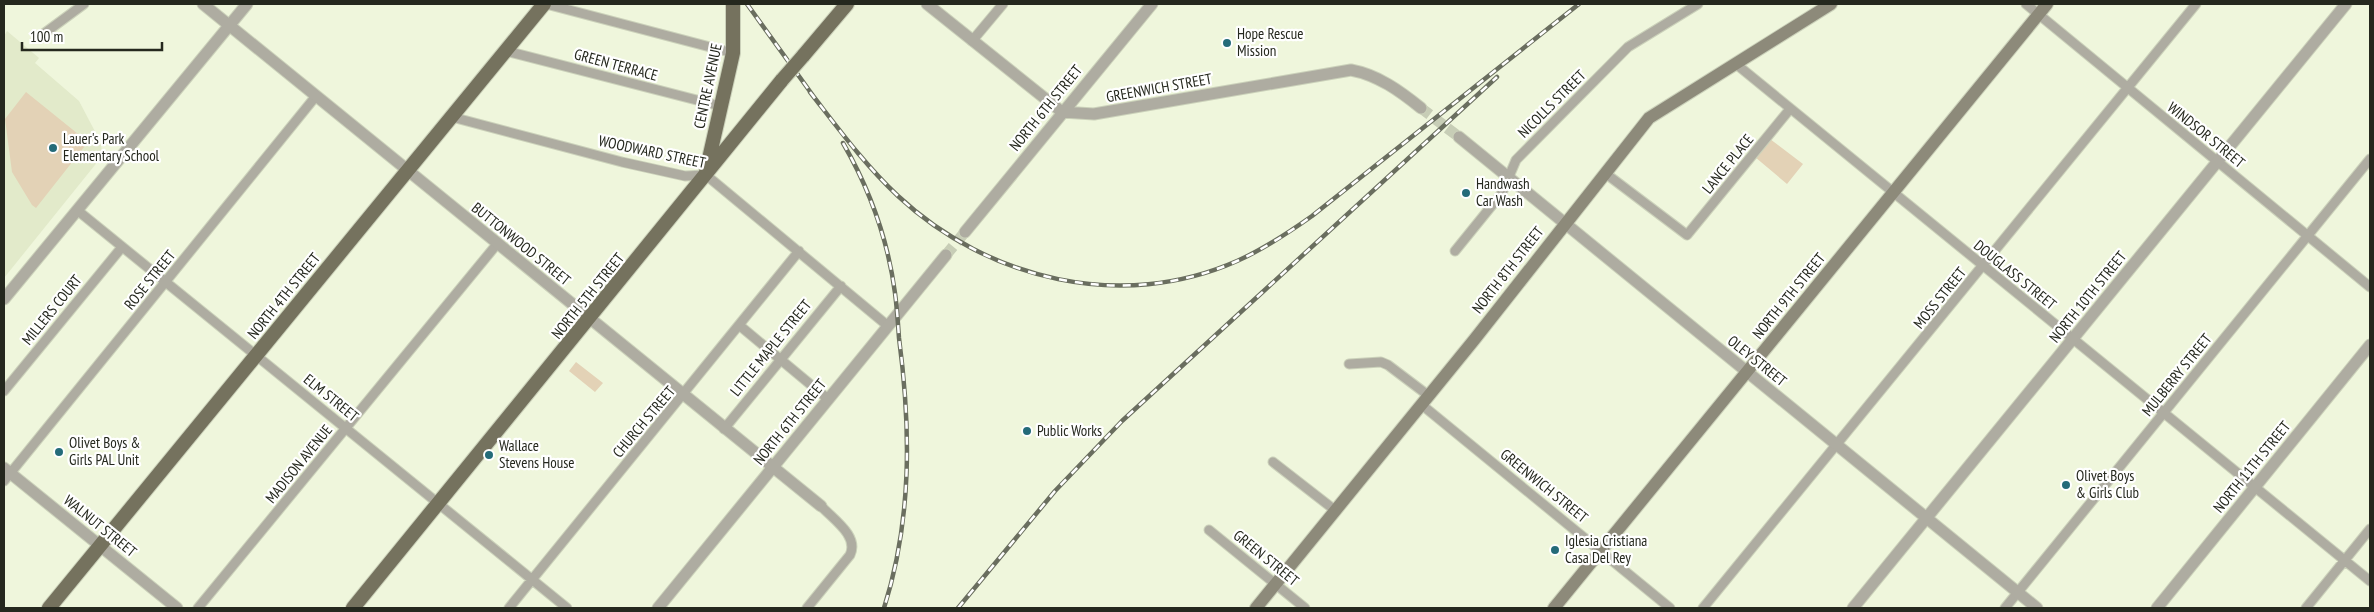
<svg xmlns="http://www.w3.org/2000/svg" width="2374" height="612" viewBox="0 0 2374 612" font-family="'PT Sans Narrow',sans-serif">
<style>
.built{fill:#e2eaca}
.green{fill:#e3d2b6}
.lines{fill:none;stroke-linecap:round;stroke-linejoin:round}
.tertiary-tunnel{stroke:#c7cdb6;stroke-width:11;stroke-dasharray:11 5.5;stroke-linecap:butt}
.minor-casing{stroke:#cbd1ba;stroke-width:11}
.tertiary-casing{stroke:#cbd1ba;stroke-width:13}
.secondary-casing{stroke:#cbd1ba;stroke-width:14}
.primary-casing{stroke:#cbd1ba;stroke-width:16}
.minor{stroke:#aeaca1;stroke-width:9}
.tertiary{stroke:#aeaca1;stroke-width:11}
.secondary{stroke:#8d8a7a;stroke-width:12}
.primary{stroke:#75725e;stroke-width:14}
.rail-casing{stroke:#6a6e5f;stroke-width:4.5}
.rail{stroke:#fff;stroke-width:2.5;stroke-dasharray:8;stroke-linecap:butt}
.primary-bridge-casing{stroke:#cbd1ba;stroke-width:16;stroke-linecap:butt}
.primary-bridge{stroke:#75725e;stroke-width:14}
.poi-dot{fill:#246b79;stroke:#fff;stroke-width:2}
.labels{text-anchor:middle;stroke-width:4.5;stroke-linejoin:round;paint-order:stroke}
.poi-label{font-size:15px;fill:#25281e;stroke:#fff;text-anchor:start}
.street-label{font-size:15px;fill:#25281e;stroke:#fff}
</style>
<rect width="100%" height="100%" fill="#eff6dc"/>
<path class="built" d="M7,31L39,58L35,63L79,101L100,141L103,155L4,278V36Z"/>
<path class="green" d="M26,92L88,142L36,208L32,205L12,172L5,119Z
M1770,139L1803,164L1787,184L1755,157Z
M576,362L603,383L595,392L569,371Z"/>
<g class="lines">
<path class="tertiary-tunnel" d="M1421,108L1459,137
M946,255L965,232"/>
<defs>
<path id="minor" d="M546,4L733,53
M2026,4L2370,287
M42,35L84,4
M972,41L1003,4
M506,51L720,106
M1736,64L2370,581
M452,117L622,162L685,176L706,175L888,326
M1605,173L1687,235L1790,109
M77,210L567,608
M1455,251L1502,193L1516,160L1628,47L1698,4
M739,325L828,399
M1349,364L1381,362L1388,365L1429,396
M4,391L122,247
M1422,405L1670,608
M724,429L841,286
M1273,462L1336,511
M4,481L316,96
M1209,530L1305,608
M198,608L497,244
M509,608L799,251
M807,608L850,555C859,536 834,520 821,506
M1703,608L2196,4
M2005,608L2370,159
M2306,608L2370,529"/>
<path id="tertiary" d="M203,4L821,506
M927,4L1062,112L1094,114L1351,70C1378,75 1400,91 1421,108
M1459,137L2037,608
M965,232L1152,4
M4,299L247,4
M4,468L177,608
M658,608L946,255
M1853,608L2346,4
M2157,608L2370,345"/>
<path id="secondary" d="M1256,608L1474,340L1649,118L1831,4
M1554,608L2047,4"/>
<path id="primary" d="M803,56L847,4
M706,172L733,53V4
M49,608L544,4
M353,608L782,80"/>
</defs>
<use href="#minor" class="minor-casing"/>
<use href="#tertiary" class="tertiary-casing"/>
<use href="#secondary" class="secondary-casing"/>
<use href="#primary" class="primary-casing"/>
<use href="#minor" class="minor"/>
<use href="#tertiary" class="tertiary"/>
<use href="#secondary" class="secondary"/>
<use href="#primary" class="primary"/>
<defs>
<path id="rail" d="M747,4L814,97
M810,92C838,128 864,164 898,196C988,280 1122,312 1237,261C1264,249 1288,233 1312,216L1579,4
M843,143C869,188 888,241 895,293C897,308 898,323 899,338C911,429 912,520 884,608
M958,608L1055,491L1122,421L1497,77"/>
</defs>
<use href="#rail" class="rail-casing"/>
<use href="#rail" class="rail"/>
<defs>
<path id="primary-bridge" d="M782,80L803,56"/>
</defs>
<use href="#primary-bridge" class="primary-bridge-casing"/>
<use href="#primary-bridge" class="primary-bridge"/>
</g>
<g class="poi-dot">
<circle cx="1227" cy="43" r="5"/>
<circle cx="53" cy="148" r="5"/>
<circle cx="1466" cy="193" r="5"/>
<circle cx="1027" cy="431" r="5"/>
<circle cx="59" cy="452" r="5"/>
<circle cx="489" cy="455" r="5"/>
<circle cx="2066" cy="485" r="5"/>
<circle cx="1555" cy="550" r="5"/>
</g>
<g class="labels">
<g class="poi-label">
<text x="1237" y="39">Hope Rescue<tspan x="1237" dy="17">Mission</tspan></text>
<text x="63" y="144">Lauer's Park<tspan x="63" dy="17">Elementary School</tspan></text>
<text x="1476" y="189">Handwash<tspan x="1476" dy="17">Car Wash</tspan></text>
<text x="1037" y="436">Public Works</text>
<text x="69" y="448">Olivet Boys &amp;<tspan x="69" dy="17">Girls PAL Unit</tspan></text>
<text x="499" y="451">Wallace<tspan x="499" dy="17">Stevens House</tspan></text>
<text x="2076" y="481">Olivet Boys<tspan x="2076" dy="17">&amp; Girls Club</tspan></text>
<text x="1565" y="546">Iglesia Cristiana<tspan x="1565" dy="17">Casa Del Rey</tspan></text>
</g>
<g class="street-label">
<text transform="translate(616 65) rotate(15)" y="5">GREEN TERRACE</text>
<text transform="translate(708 86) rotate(-78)" y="5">CENTRE AVENUE</text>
<text transform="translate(1159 88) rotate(-10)" y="5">GREENWICH STREET</text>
<text transform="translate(1552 104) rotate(-45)" y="5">NICOLLS STREET</text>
<text transform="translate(1046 108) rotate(-51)" y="5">NORTH 6TH STREET</text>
<text transform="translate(2206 135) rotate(39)" y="5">WINDSOR STREET</text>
<text transform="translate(652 152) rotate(12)" y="5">WOODWARD STREET</text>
<text transform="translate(1728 164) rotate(-51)" y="5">LANCE PLACE</text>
<text transform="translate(521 244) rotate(39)" y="5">BUTTONWOOD STREET</text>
<text transform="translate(1508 270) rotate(-52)" y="5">NORTH 8TH STREET</text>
<text transform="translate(2015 275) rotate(39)" y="5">DOUGLASS STREET</text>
<text transform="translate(150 280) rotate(-51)" y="5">ROSE STREET</text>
<text transform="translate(284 296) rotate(-51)" y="5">NORTH 4TH STREET</text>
<text transform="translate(588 296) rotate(-51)" y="5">NORTH 5TH STREET</text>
<text transform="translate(1789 296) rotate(-51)" y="5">NORTH 9TH STREET</text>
<text transform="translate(2088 297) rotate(-51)" y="5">NORTH 10TH STREET</text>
<text transform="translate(1940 298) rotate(-51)" y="5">MOSS STREET</text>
<text transform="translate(52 310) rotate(-51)" y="5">MILLERS COURT</text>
<text transform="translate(771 348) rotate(-51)" y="5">LITTLE MAPLE STREET</text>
<text transform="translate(1757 361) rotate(39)" y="5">OLEY STREET</text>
<text transform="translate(2177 375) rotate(-51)" y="5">MULBERRY STREET</text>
<text transform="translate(331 398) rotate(39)" y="5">ELM STREET</text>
<text transform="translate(644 422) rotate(-50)" y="5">CHURCH STREET</text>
<text transform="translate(790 422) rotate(-51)" y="5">NORTH 6TH STREET</text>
<text transform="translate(299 464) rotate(-51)" y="5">MADISON AVENUE</text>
<text transform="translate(2252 467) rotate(-51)" y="5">NORTH 11TH STREET</text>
<text transform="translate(1544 486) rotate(39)" y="5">GREENWICH STREET</text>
<text transform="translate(100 526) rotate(39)" y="5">WALNUT STREET</text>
<text transform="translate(1266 558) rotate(39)" y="5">GREEN STREET</text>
</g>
</g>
<rect width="2374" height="612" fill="none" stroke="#25281e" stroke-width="10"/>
<path d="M22 42v8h140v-8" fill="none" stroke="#25281e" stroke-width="2.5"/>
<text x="30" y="42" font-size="15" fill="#25281e" stroke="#ffffff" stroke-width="4" paint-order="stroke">100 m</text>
</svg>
